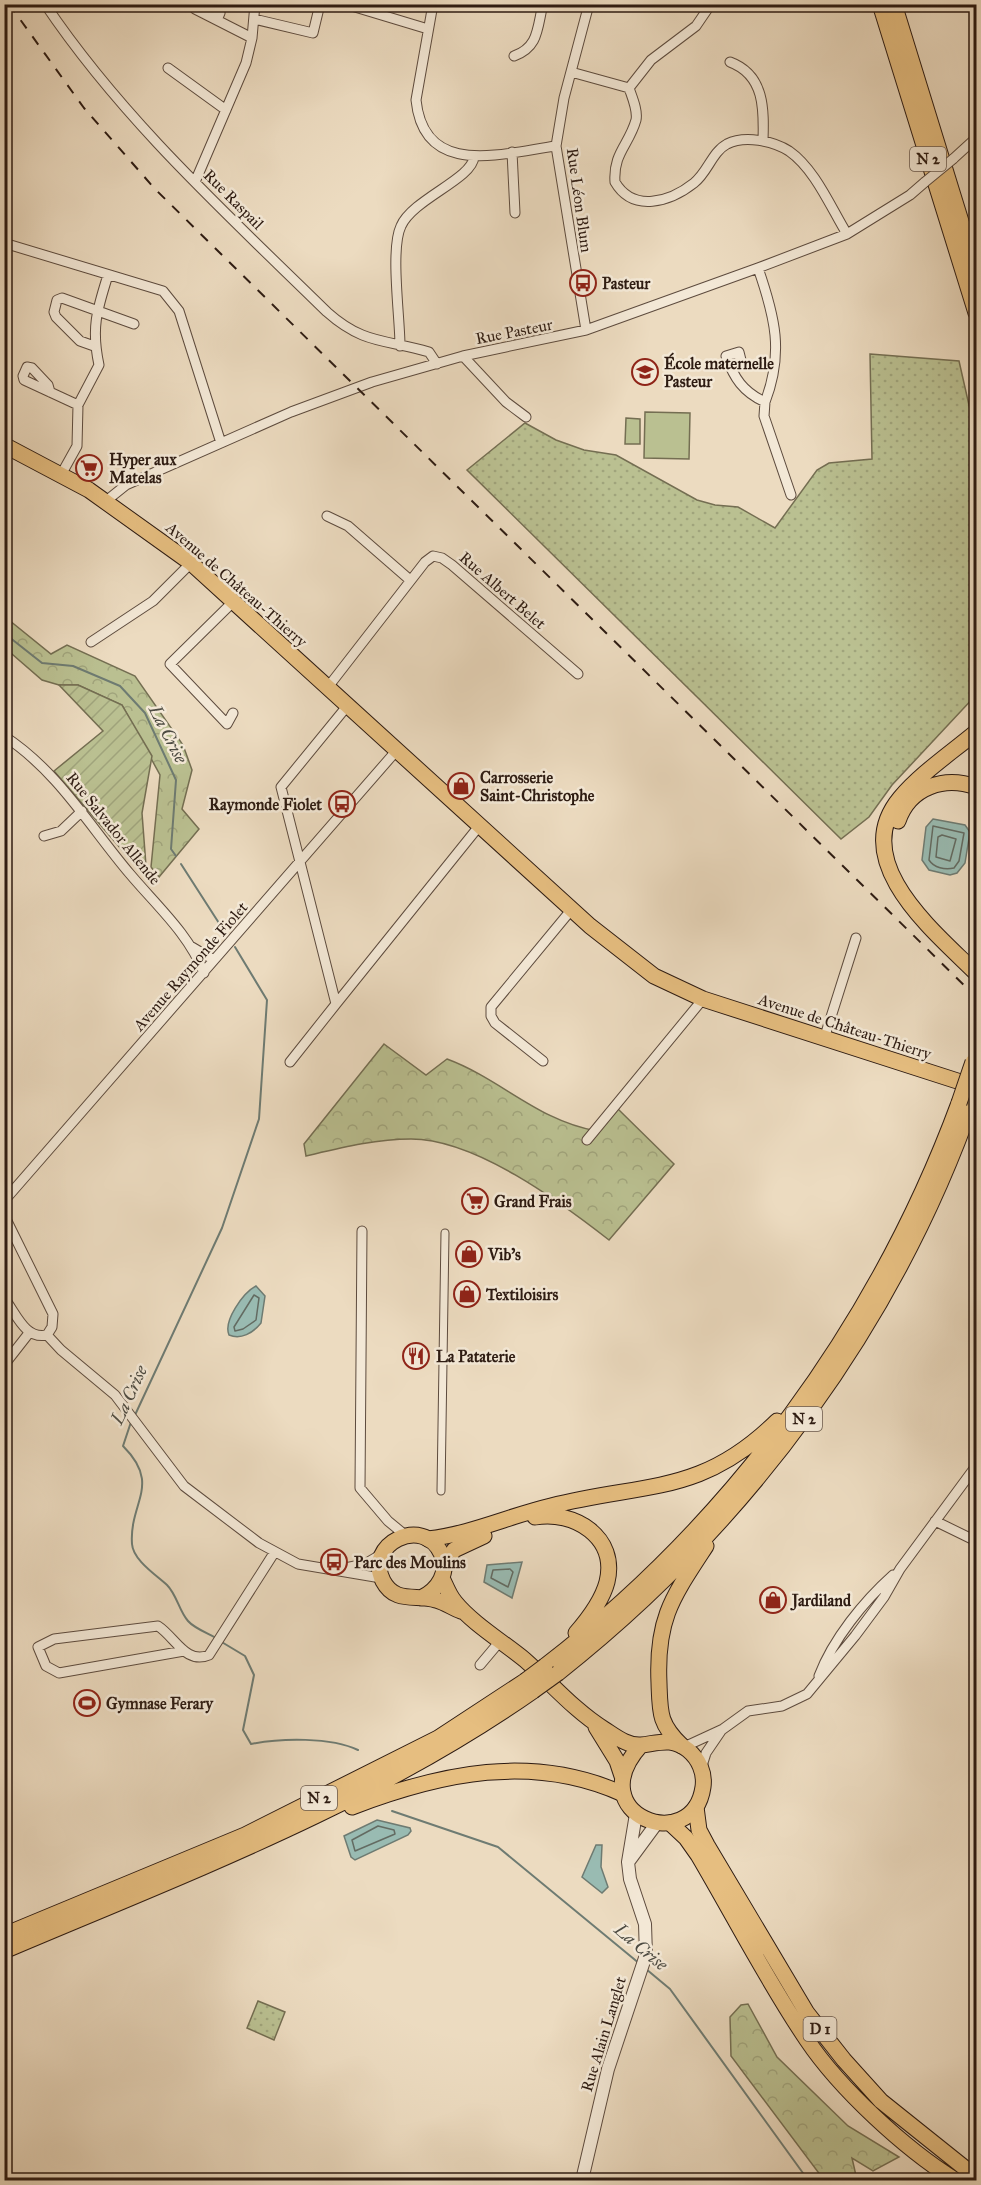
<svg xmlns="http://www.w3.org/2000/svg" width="981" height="2185" viewBox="0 0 981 2185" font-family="'IM FELL Great Primer',serif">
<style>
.grass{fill:url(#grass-dots);stroke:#746e52;stroke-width:1.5}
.forest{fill:url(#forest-crowns);stroke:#746e52;stroke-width:1.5}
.park{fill:#bac091;stroke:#746e52;stroke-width:1.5}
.garden{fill:url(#garden-furrows);stroke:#746e52;stroke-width:1.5}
.water{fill:#99bbb2;stroke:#6e7b72;stroke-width:1.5}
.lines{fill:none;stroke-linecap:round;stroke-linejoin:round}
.shore{stroke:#636b62;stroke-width:1.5}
.stream{stroke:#6e7b72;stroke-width:2}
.pedestrian-casing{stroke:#5d4b3e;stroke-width:9}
.minor-casing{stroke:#5d4b3e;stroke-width:11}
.tertiary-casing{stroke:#5d4b3e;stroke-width:14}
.primary-casing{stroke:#2d1b12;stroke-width:17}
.trunk-casing{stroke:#2d1b12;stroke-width:17}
.pedestrian{stroke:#f3e8d6;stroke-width:7}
.minor{stroke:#f3e8d6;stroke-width:9}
.tertiary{stroke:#f3e8d6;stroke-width:12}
.primary{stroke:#e6be80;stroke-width:15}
.trunk{stroke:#e6be80;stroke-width:15}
.rail{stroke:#2d1b12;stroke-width:2;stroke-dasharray:10 10;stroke-linecap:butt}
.minor-bridge-casing{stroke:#5d4b3e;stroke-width:11;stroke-linecap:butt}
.trunk-bridge-casing{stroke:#2d1b12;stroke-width:17;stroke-linecap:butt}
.minor-bridge{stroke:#f3e8d6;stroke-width:9}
.trunk-bridge{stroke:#e6be80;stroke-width:15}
.labels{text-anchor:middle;stroke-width:5;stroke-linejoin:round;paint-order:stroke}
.shield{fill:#f3e8d6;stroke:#68584d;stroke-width:1.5}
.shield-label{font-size:15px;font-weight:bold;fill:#2d1b12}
.street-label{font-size:16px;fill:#2d1b12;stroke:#f3e8d6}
.poi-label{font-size:16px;font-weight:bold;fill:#2d1b12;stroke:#f3e8d6;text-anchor:start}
.water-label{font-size:18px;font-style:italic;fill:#4d4b42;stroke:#f3e8d6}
</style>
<defs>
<pattern id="grass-dots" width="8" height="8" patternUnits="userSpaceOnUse" patternTransform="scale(1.5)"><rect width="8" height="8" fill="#bac091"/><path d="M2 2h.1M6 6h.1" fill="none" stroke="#a0a47c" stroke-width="1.8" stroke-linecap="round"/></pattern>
<pattern id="forest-crowns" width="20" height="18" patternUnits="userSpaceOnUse" patternTransform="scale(1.5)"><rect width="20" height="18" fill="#bac091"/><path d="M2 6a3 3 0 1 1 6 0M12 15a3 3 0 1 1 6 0" fill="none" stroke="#a0a47c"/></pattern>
<pattern id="garden-furrows" width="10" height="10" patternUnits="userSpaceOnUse" patternTransform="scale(1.5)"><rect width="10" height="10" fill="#bac091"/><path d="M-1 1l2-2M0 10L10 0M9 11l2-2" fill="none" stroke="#a0a47c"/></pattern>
</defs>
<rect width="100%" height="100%" fill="#ecdbc0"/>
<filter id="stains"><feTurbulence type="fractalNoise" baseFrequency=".00333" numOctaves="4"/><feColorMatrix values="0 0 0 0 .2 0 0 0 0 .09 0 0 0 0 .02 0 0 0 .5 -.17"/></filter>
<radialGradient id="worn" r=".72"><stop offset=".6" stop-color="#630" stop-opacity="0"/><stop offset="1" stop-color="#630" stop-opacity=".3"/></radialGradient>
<path class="grass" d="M870,354L959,361L976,436V695L892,785L869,817L841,839L467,470L525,423L556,440L584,450L616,455L697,500L715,505L738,507L775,528L817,470L829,463L872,459Z
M258,2001L285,2012L274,2040L247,2028Z"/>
<path class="forest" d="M4,616L51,654L67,645L135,676L183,745L192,770L182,809L199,829L159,877L151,867L160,775L122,705L78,685H59L42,680L5,648Z
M384,1044L426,1075L447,1059C501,1079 538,1121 597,1131L617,1108L674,1164L609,1240C559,1201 475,1139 411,1139C375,1139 340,1148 306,1156L304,1144Z
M748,2004L777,2057L848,2126L899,2157L873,2171L852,2158L857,2180H824L731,2056L730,2017L741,2005Z"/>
<path class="park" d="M645,412L690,413L689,459L644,458Z
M626,418L640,419V444H625Z"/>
<path class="garden" d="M59,685H78L122,705L152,756L142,813L147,879L54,771L103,731Z"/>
<path class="water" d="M933,819L965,825L970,832L965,863L957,873L950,875L929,870L922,860L926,827Z
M256,1286L265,1296L261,1323C253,1333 241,1340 229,1335C223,1321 243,1293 256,1286Z
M522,1562L512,1598L484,1582L487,1565Z
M377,1820L410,1828L411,1831L408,1835L355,1860L351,1857L344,1836Z
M596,1845H602L601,1867L608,1887L602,1893L582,1877Z"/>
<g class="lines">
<path class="shore" d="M933,826L964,833L959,861L954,868C945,870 934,868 929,860Z
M942,835L956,839L950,861L936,857L938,837Z
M254,1295L259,1298L256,1320L243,1329L235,1331L234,1327Z
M510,1569L513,1572L508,1587L491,1578L493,1570Z
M378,1826L394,1830L395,1834L355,1851L352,1840Z"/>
<path class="stream" d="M4,633L42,663L73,666L120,686L145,713L176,780L171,849L176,856
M181,864L226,934
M135,1415L222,1228L259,1119L267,1000L235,947
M131,1422L123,1446C162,1485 129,1502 132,1544C133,1560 156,1575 167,1585C177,1595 179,1611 188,1621C194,1628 207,1633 216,1638
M220,1641L245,1656L254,1675L243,1730L251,1744C281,1738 331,1737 358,1750
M392,1811L498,1847L640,1964
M646,1969L670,1989L808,2180"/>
<defs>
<path id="pedestrian" d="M441,1491L445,1233"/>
<path id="minor" d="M45,4C123,120 228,215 327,312C364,345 386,339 429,352L437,364
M205,4L220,13L217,20
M345,4L428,29
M433,4L416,100C424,179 503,153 556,146
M254,19L313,33L320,4
M252,38L255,4
M514,56C539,47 537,28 543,4
M730,62C765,75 764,110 763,141
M168,68L226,110
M571,72L629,88L651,60L696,26L711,4
M629,88C632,97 638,110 636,120C629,145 613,153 615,182C633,213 670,202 694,183C708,172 712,152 727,144C745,135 773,141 789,151C815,169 831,208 847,234
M512,152L515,213
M953,159L976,138
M195,182L246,63L252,38L195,9L198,4
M4,243L163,291L179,311L221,443
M758,268C775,317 784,353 765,402
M586,330L556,146L564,98L589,4
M94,346L80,341L56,317L54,312L57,300L62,298L134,324
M400,346C400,317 390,249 401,226C413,199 472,179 474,157
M463,356L506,402L526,417
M730,367L741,360L739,352L726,356C734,378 743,392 765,402L764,416L791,495
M50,392L48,385L32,368L27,367L23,376L24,380L78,405
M62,473L77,446L78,405L99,365C91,328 97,310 108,275
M106,501L126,485L291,412L372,382L463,356L586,330L758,268L847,234L910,195L925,182
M327,516L348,526L410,580
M91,642L153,601L191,563
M328,687L425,562L433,556L442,558L452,565L578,674
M348,705L281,787L336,1004L480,825
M233,713L227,724L170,664L234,601
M4,736C58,771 90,827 130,874C156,905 189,934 204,973
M44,836L61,831L82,811
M192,947L214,960
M824,1039L856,938
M543,1061L495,1023L491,1016V1007L572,909
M290,1062L336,1004
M587,1140L703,999
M4,1201L397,750
M4,1215L53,1314L52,1327L47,1335
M362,1231L360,1488L388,1521L405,1535
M4,1298C16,1313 25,1340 47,1335
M47,1335L61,1350L115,1395L184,1486L259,1543L298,1564L381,1578
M4,1365L29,1333
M935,1521L976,1541
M340,1569L365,1564L382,1554
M184,1651L59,1673L46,1666L38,1647L54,1639L158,1626C175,1637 186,1665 209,1655L274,1553
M480,1665L501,1640
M819,1676C833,1639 864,1601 893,1575
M684,1747L723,1729L748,1711L782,1706L807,1694L855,1636L884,1597L900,1569L976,1466
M701,1769L706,1753L721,1731"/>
<path id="tertiary" d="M629,1861L657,1823
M582,2180L608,2069L646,1955L645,1924L630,1879L628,1862L636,1814"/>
<path id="primary" d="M4,445L89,490L191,563L590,926L654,976L703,999L976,1087
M442,1578C446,1586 449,1595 455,1602C472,1623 503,1642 525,1660C551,1683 575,1711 604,1729C615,1736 627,1746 641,1745C659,1743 672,1737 688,1750C699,1759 705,1773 703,1787C693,1857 578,1815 641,1745
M421,1598C438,1590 450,1572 441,1553C423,1515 364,1544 383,1581C395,1604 416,1594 436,1600C444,1602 453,1608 461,1611
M596,1727L617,1761L622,1776"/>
<path id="trunk" d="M880,4L976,313
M894,4L976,270
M976,732C951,753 921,773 900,798C847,862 936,933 976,973
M898,821C910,786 945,776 976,787
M535,1517C574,1510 618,1537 607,1582C602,1601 589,1618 576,1633
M428,1539C471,1534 509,1516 551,1506C645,1482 701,1496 777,1421
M444,1564L454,1550L484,1536
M545,1666C732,1522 877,1325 959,1103
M558,1673C748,1523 898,1320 976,1091
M682,1746C659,1724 660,1713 659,1683C656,1619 672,1598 706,1546
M352,1807C441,1773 532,1753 623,1794
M696,1807L699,1830L707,1845L807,2013L844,2060L881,2101L976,2177
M670,1823L686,1838L698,1855C734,1916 767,1981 807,2040C840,2089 905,2149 955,2180
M4,1935L245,1835L438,1738L525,1681
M4,1951C185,1874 372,1804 533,1691"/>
</defs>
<use href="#pedestrian" class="pedestrian-casing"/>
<use href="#minor" class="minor-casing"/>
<use href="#tertiary" class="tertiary-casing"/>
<use href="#primary" class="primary-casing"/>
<use href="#trunk" class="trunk-casing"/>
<use href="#pedestrian" class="pedestrian"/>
<use href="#minor" class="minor"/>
<use href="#tertiary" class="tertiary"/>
<use href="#primary" class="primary"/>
<use href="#trunk" class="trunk"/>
<path class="rail" d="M9,4L84,108L155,189L976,997"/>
<defs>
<path id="minor-bridge" d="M925,182L953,159"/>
<path id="trunk-bridge" d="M959,1103L973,1062
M525,1681L545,1666
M533,1691L558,1673"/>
</defs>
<use href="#minor-bridge" class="minor-bridge-casing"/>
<use href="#trunk-bridge" class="trunk-bridge-casing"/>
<use href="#minor-bridge" class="minor-bridge"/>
<use href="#trunk-bridge" class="trunk-bridge"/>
</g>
<defs>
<symbol id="bus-ring" viewBox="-11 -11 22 22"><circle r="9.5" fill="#f3e8d6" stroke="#8f2418" stroke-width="1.5"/><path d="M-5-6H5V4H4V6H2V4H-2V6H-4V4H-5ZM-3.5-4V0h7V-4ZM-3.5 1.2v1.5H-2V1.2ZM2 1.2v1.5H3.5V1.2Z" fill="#8f2418"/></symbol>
<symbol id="school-ring" viewBox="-11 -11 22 22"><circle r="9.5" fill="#f3e8d6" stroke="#8f2418" stroke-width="1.5"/><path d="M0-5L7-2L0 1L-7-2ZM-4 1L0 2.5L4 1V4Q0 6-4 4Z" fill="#8f2418"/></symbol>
<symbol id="supermarket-ring" viewBox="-11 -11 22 22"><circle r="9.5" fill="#f3e8d6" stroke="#8f2418" stroke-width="1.5"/><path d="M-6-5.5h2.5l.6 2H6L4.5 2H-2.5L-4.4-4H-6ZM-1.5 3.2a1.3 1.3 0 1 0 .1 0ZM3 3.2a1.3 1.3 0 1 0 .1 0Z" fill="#8f2418"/></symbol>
<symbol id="shop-ring" viewBox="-11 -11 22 22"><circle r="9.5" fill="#f3e8d6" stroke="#8f2418" stroke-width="1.5"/><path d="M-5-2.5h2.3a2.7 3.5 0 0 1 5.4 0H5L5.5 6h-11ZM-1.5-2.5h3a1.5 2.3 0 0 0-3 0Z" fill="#8f2418"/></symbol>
<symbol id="restaurant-ring" viewBox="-11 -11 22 22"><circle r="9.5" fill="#f3e8d6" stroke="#8f2418" stroke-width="1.5"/><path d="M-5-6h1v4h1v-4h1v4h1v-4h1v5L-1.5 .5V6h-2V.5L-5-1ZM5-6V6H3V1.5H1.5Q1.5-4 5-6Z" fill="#8f2418"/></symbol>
<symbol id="stadium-ring" viewBox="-11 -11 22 22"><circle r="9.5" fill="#f3e8d6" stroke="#8f2418" stroke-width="1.5"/><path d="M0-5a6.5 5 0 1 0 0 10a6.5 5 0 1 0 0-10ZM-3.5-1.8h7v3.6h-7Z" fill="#8f2418"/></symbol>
</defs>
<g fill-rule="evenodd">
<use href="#bus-ring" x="568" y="268" width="30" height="30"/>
<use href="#school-ring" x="630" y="357" width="30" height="30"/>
<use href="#supermarket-ring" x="74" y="453" width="30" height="30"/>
<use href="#shop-ring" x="446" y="771" width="30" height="30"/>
<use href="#bus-ring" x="327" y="789" width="30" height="30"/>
<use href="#supermarket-ring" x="460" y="1186" width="30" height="30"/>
<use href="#shop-ring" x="454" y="1239" width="30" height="30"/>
<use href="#shop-ring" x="452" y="1279" width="30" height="30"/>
<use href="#restaurant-ring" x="401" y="1341" width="30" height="30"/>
<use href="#bus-ring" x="319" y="1547" width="30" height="30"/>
<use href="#shop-ring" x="758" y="1585" width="30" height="30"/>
<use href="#stadium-ring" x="72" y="1688" width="30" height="30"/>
</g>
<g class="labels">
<g class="shield">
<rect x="910" y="147" width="36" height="24" rx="4.5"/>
<rect x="786" y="1407" width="36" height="24" rx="4.5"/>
<rect x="301" y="1786" width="36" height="24" rx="4.5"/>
<rect x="803.5" y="2017" width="33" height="24" rx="4.5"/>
</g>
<g class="shield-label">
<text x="928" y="164">N 2</text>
<text x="804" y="1424">N 2</text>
<text x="319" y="1803">N 2</text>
<text x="820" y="2034">D 1</text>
</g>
<g class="street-label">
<text transform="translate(234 199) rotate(45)" y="6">Rue Raspail</text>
<text transform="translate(580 200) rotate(82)" y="6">Rue Léon Blum</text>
<text transform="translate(514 331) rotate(-11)" y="6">Rue Pasteur</text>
<text transform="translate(237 584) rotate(41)" y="6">Avenue de Château-Thierry</text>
<text transform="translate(503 590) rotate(41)" y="6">Rue Albert Belet</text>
<text transform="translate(114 828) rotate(51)" y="6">Rue Salvador Allende</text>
<text transform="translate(190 966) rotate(-49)" y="6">Avenue Raymonde Fiolet</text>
<text transform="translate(845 1026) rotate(18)" y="6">Avenue de Château-Thierry</text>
<text transform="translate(603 2034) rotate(-73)" y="6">Rue Alain Langlet</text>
</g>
<g class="poi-label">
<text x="602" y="289">Pasteur</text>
<text x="664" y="369">École maternelle<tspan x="664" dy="18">Pasteur</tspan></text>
<text x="109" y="465">Hyper aux<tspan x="109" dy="18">Matelas</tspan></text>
<text x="480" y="783">Carrosserie<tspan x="480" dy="18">Saint-Christophe</tspan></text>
<text x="322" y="810" text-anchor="end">Raymonde Fiolet</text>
<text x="494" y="1207">Grand Frais</text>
<text x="488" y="1260">Vib's</text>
<text x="486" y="1300">Textiloisirs</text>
<text x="436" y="1362">La Pataterie</text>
<text x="354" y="1568">Parc des Moulins</text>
<text x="792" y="1606">Jardiland</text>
<text x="106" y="1709">Gymnase Ferary</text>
</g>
<g class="water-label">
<text transform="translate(168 734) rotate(63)" y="6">La Crise</text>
<text transform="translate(129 1395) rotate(-65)" y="6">La Crise</text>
<text transform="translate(641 1947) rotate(40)" y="6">La Crise</text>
</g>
</g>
<rect width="981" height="2185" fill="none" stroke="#ecdbc0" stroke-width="24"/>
<rect x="6" y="6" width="969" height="2173" fill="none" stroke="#2d1b12" stroke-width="3"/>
<rect x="12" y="12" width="957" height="2161" fill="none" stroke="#2d1b12" stroke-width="1.5"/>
<rect width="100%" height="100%" filter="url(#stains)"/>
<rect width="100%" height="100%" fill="url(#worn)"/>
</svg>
